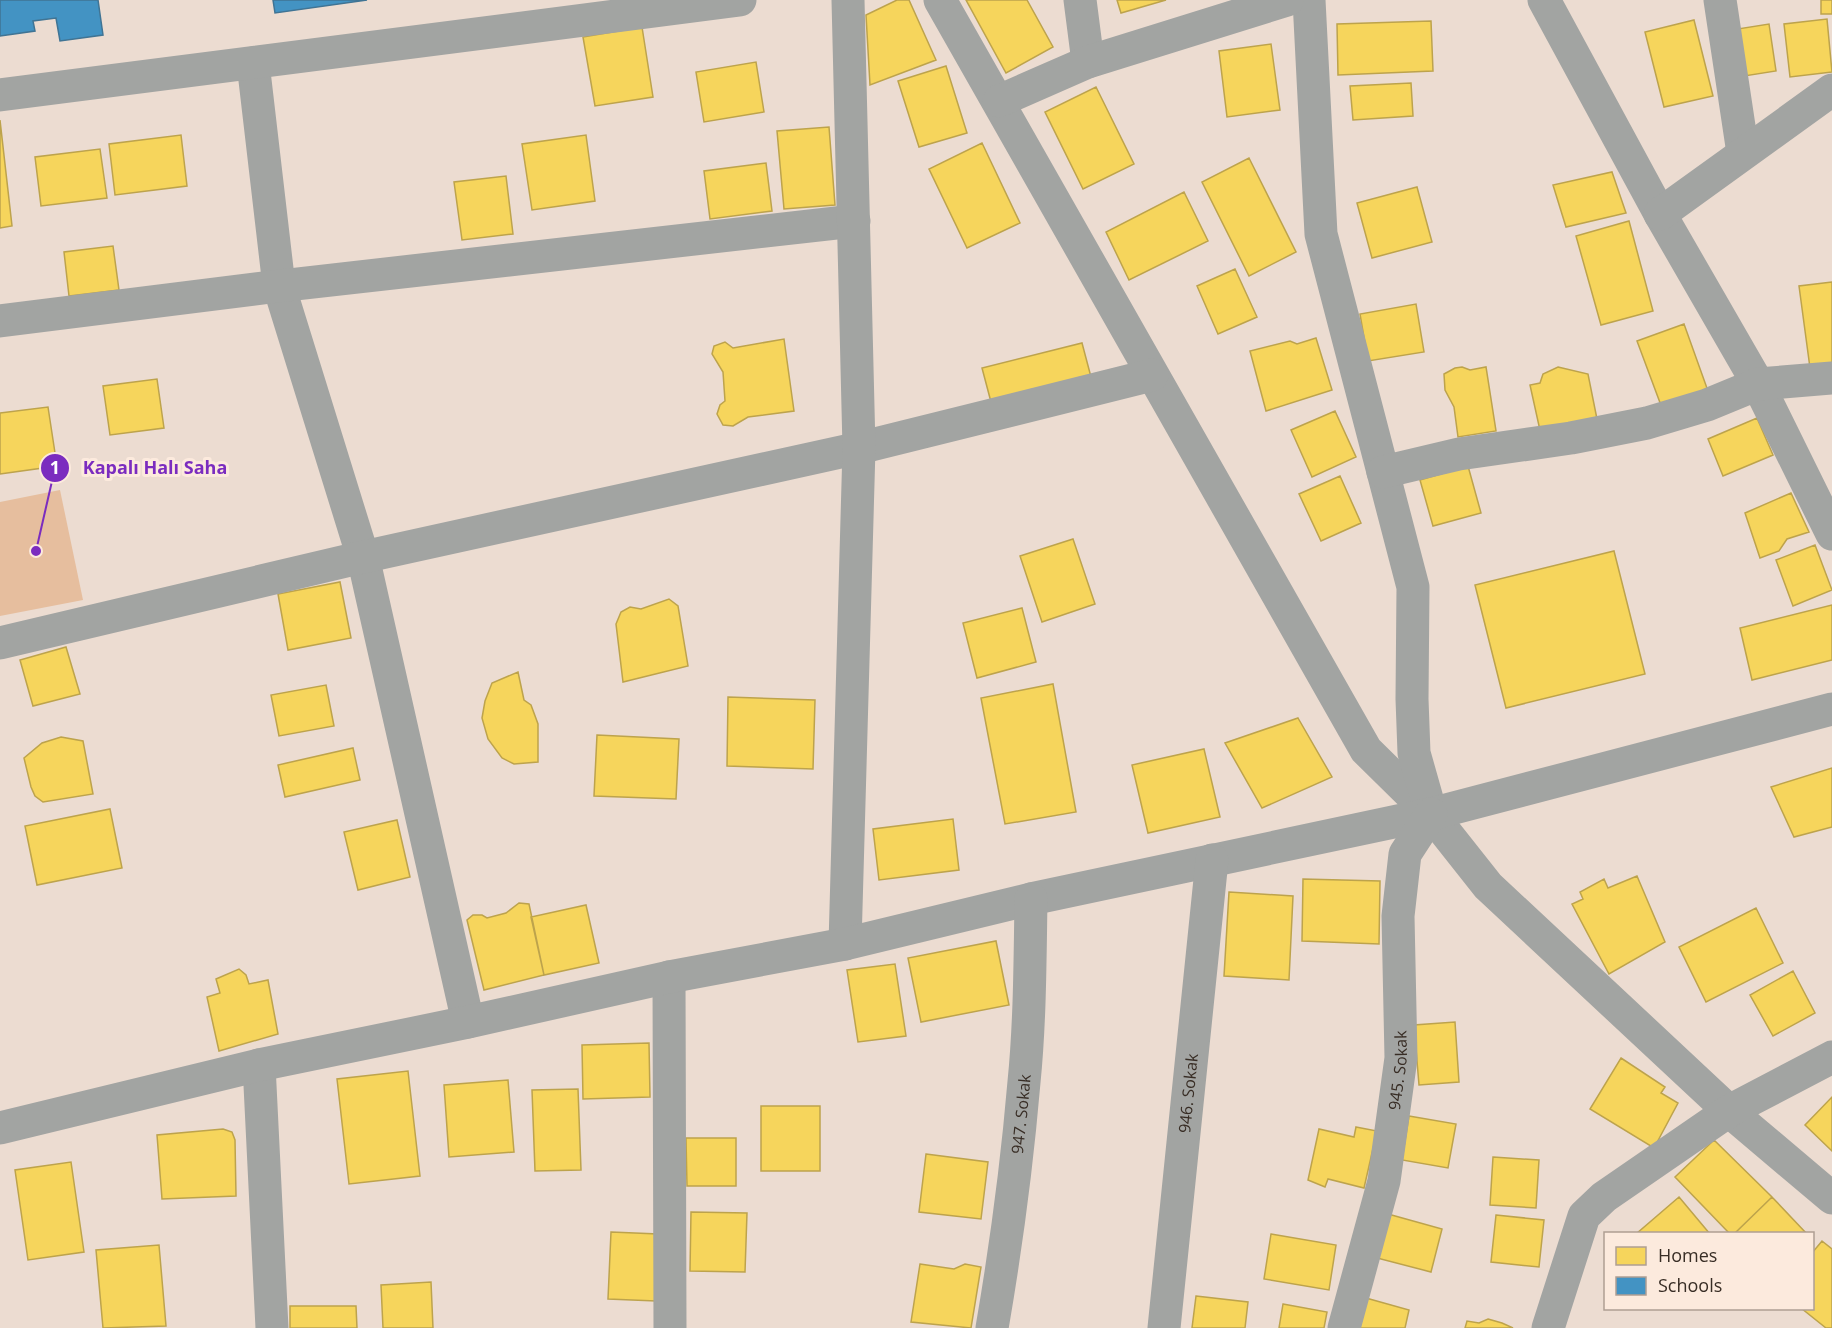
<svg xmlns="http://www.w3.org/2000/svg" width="1832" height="1328" viewBox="0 0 1832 1328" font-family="'Open Sans',sans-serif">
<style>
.green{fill:#e6be9e}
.homes{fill:#f6d55c;stroke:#bda34c;stroke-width:1.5}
.schools{fill:#4393c3;stroke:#407494;stroke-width:1.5}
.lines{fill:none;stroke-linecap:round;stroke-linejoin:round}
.minor{stroke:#a2a4a2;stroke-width:33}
.labels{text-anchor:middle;stroke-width:6;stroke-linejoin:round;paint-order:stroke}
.street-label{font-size:16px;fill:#382d25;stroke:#fceadd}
.leader{fill:none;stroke:#7b2cbf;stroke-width:2}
.callout-dot{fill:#7b2cbf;stroke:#fceadd;stroke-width:2}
.mark-label{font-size:18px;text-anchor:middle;font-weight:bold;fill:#fff}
.callout-label{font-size:18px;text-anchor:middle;font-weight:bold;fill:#7b2cbf;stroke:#fceadd;stroke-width:6;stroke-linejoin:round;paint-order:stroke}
</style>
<rect width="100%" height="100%" fill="#ecdcd1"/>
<path class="green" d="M60,490L83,600L0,616V502Z"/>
<path class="homes" d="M897,0H909L936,60L870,85L866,15Z
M966,0H1027L1053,47L1006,73Z
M1117,0H1166L1121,13Z
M1821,0H1832V14H1821Z
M1827,19L1832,72L1790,77L1784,24Z
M1694,20L1713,96L1664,107L1645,32Z
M1431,21L1433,71L1338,75L1337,24Z
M1769,24L1776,71L1738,77L1731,30Z
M642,27L653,97L595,106L583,37Z
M1271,44L1280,110L1227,117L1219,51Z
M756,62L764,112L704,122L696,72Z
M946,66L967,133L919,147L898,81Z
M1411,83L1413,116L1353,120L1350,86Z
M1096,87L1134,164L1083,189L1045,112Z
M0,120L12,226L0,228Z
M829,127L835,205L784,209L777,131Z
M181,135L187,186L115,195L109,144Z
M586,135L595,201L532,210L522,144Z
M982,143L1020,223L967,248L929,169Z
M100,149L107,198L41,206L35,157Z
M1249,158L1296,252L1249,276L1202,182Z
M766,163L772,211L710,219L704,171Z
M1612,172L1626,213L1566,227L1553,185Z
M506,176L513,234L462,240L454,182Z
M1417,187L1432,242L1372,258L1357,203Z
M1184,192L1208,241L1129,280L1106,232Z
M1629,221L1653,311L1601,325L1576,236Z
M113,246L119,290L69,296L64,252Z
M1235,269L1257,317L1218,334L1197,286Z
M1832,282V365L1810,368L1799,286Z
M1416,304L1424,352L1368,361L1360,314Z
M1684,324L1708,391L1662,408L1637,341Z
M1316,338L1332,390L1266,411L1250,351L1290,341L1297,344Z
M784,339L794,411L748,417L733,426L723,425L717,414L720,405L725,401L723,372L712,354L714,346L725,342L733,348Z
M1082,343L1091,377L991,402L982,368Z
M1462,367L1470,370L1486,367L1496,431L1458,437L1454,407L1445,390L1444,374L1455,368Z
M1558,367L1588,374L1598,424L1541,435L1530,385L1540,383L1543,374Z
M157,379L164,428L110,435L103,386Z
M48,407L57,466L0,474V413Z
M1335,411L1356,457L1312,477L1291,430Z
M1757,418L1773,455L1723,476L1708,439Z
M1468,466L1481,513L1433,526L1420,480Z
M1340,476L1361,523L1321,541L1299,494Z
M1791,493L1809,532L1787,539L1779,551L1760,558L1745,513Z
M1073,539L1095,604L1042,622L1020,556Z
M1815,545L1832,590L1793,606L1776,560Z
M1614,551L1645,674L1506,708L1475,585Z
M340,582L351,638L288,650L278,594Z
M669,599L678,606L688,666L623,682L616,624L621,612L630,607L641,609Z
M1832,605V660L1752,680L1740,628Z
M1022,608L1036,662L977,678L963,623Z
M66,647L80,694L33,706L20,660Z
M518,672L524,700L531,705L538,724V762L514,764L502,758L488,739L482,718L485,701L492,683Z
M1053,684L1076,812L1005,824L981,698Z
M326,685L334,726L279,736L271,695Z
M728,697L815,700L813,769L727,766Z
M1298,718L1332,777L1262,808L1225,743Z
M597,735L679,739L676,799L594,796Z
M61,737L83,741L93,794L43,802L35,796L31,787L24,758L42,743Z
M353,748L360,780L285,797L278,765Z
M1204,749L1220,817L1148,833L1132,765Z
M1832,768V827L1794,837L1771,787Z
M110,809L122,868L37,885L25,826Z
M953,819L959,870L879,880L873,829Z
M397,820L410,877L358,890L344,832Z
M1637,876L1665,942L1609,974L1572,904L1583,899L1580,892L1604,879L1608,888Z
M1303,879L1380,881L1379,944L1302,941Z
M1229,892L1293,896L1289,980L1224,976Z
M519,903L529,904L544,975L484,990L467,920L473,915H482L487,918L506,913Z
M586,905L599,963L544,975L531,917Z
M1756,908L1783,963L1706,1002L1679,947Z
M996,941L1009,1005L921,1022L908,958Z
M895,964L906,1036L858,1042L847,970Z
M239,969L246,975L249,984L268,980L278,1034L219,1051L207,997L220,993L216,979Z
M1793,971L1815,1013L1773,1036L1750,995Z
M1455,1022L1459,1082L1419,1085L1414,1025Z
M649,1043L650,1097L583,1099L582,1045Z
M1621,1058L1665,1087L1661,1093L1678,1103L1654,1148L1590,1109Z
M408,1071L420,1176L349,1184L337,1079Z
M508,1080L514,1152L449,1157L444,1085Z
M578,1089L581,1170L535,1171L532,1090Z
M1832,1097V1151L1805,1125Z
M761,1106H820V1171H761Z
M1409,1116L1456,1124L1448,1168L1402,1160Z
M1356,1127L1377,1131L1364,1188L1328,1179L1325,1187L1308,1180L1319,1129L1354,1137Z
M223,1129L232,1132L235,1140L236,1196L162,1199L157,1135Z
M686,1138H736V1186H687Z
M1714,1140L1772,1197L1734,1234H1730L1675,1177Z
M926,1154L988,1162L981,1219L919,1212Z
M1493,1157L1539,1160L1536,1208L1490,1205Z
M71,1162L84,1252L28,1260L15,1170Z
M1679,1197L1710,1234H1636Z
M1772,1197L1807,1234H1734Z
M691,1212L747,1213L745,1272L690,1271Z
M1388,1214L1442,1229L1431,1272L1377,1258Z
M1496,1215L1544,1220L1539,1267L1491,1262Z
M611,1232L658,1234L656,1301L608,1299Z
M1271,1234L1336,1245L1329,1290L1264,1279Z
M1822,1241L1832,1249V1328H1826L1801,1308H1812V1253Z
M159,1245L166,1326L103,1328L96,1250Z
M920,1264L954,1269L965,1264L981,1267L971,1328L911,1322Z
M431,1282L433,1328H383L381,1285Z
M1196,1296L1248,1302L1245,1328H1192Z
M1366,1298L1409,1310L1405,1328H1358Z
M1283,1304L1327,1312L1324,1328H1279Z
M290,1306H356L357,1328H290Z
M1488,1319L1502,1323L1513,1328H1465L1467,1321L1479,1323Z"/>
<path class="schools" d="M0,0H98L103,35L60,41L56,18L33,21L35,31L0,36Z
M273,0H367L275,13Z"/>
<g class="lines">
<g class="minor">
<path d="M940,0L1366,750L1431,814L1488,886L1729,1111L1832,1198"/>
<path d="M1080,0L1088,62"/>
<path d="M1309,0L1321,234L1413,587L1412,699L1414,753L1431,813"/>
<path d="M1544,0L1660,214L1758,384L1832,534"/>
<path d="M1720,0L1743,153"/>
<path d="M253,63L279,286L363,557L468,1022"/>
<path d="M0,95L740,0"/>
<path d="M999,101L1088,62L1287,0"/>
<path d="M1660,214L1832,90"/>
<path d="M0,321L279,286L854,221"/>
<path d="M1383,472L1459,454L1571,438L1647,423L1707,405L1758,384L1832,378"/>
<path d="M0,643L363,557L859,448L1152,375"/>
<path d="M845,944L859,448L848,0"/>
<path d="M669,977L670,1328"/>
<path d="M259,1065L272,1328"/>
<path d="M0,1128L259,1065L468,1022L669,977L845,944L1031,899L1431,814L1832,709"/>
<path id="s1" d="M992,1328C1006,1247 1017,1164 1024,1082C1030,1022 1030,960 1031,899"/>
<path id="s2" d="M1164,1328L1212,860"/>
<path id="s3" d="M1344,1328L1384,1181L1401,1058L1398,916L1405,854L1431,814"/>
<path d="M1548,1328L1584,1216L1604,1197L1729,1111L1832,1057"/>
</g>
</g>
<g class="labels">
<g class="street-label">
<text dy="6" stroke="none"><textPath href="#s3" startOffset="264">945. Sokak</textPath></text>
<text dy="6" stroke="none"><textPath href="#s2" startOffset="236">946. Sokak</textPath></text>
<text dy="6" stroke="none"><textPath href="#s1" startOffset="216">947. Sokak</textPath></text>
</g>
</g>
<path class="leader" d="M36 551L55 468"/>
<g class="callout-dot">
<circle cx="36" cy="551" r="6"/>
<circle cx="55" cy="468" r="15"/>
</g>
<g class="mark-label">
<text x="55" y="474">1</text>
</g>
<g class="callout-label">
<text x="155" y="474">Kapalı Halı Saha</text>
</g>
<rect x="1604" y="1232" width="210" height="78" fill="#fceadd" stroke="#ae9e93" stroke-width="1.5"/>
<rect x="1616" y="1247" width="30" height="18" fill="#f6d55c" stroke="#ae9e93" stroke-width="1.5"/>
<text x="1658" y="1262" font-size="18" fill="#382d25">Homes</text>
<rect x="1616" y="1277" width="30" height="18" fill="#4393c3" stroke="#ae9e93" stroke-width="1.5"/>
<text x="1658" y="1292" font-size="18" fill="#382d25">Schools</text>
</svg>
